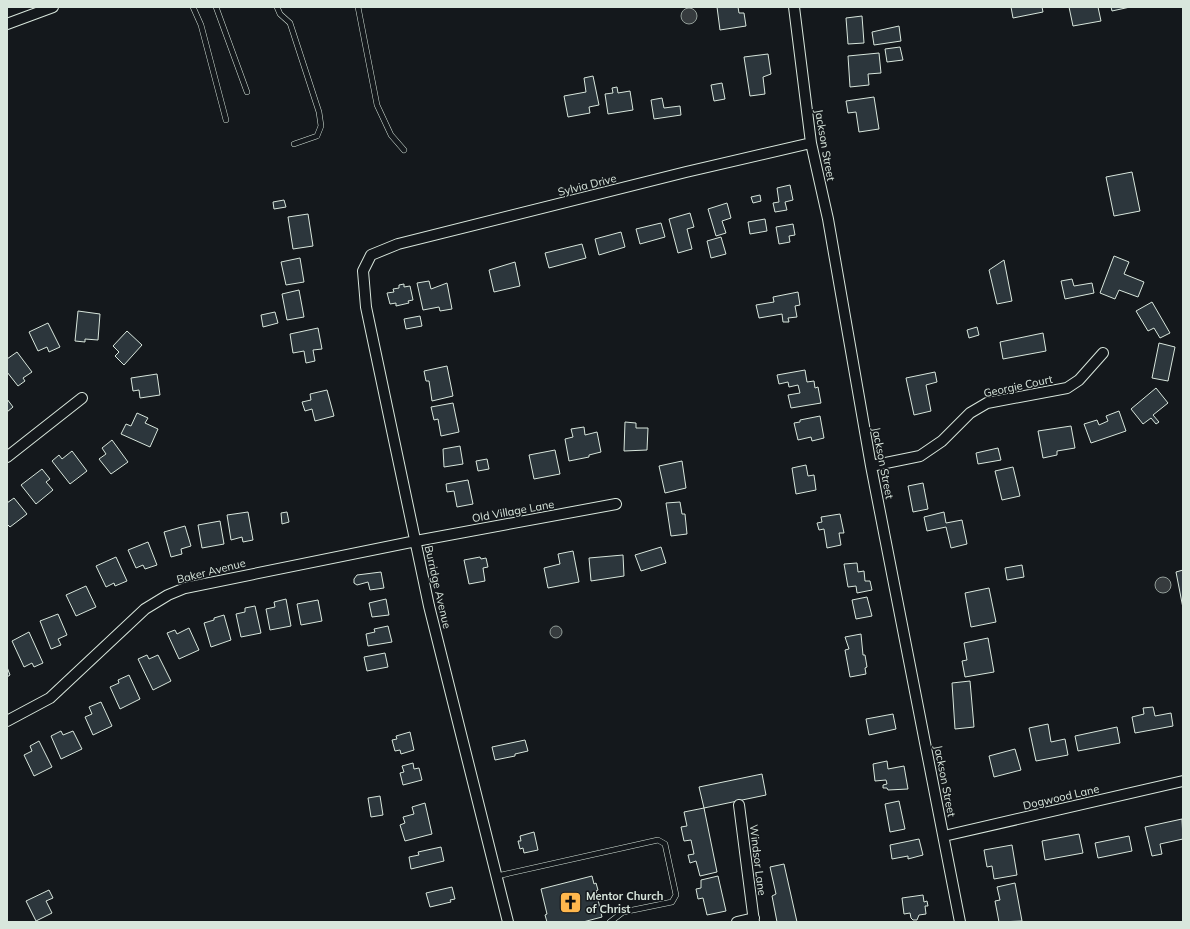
<svg xmlns="http://www.w3.org/2000/svg" width="1190" height="929" viewBox="0 0 1190 929" font-family="Mulish,sans-serif">
<style>
.water{fill:#363b3e;stroke:#939e99}
.building{fill:#2c363c;stroke:#d8e6dc}
.lines{fill:none;stroke-linecap:round;stroke-linejoin:round}
.service-casing{stroke:#d8e6dc;stroke-width:6}
.minor-casing{stroke:#d8e6dc;stroke-width:12}
.service{stroke:#14181c;stroke-width:5}
.minor{stroke:#14181c;stroke-width:10}
.labels{text-anchor:middle;stroke-width:3;stroke-linejoin:round;paint-order:stroke}
.street-label{font-size:11px;fill:#d8e6dc;stroke:#14181c}
.poi-label{font-size:11px;font-weight:bold;fill:#d8e6dc;stroke:#14181c;text-anchor:start}
</style>
<rect width="100%" height="100%" fill="#14181c"/>
<path class="water" d="M681 16a8 8 0 1 1 16 0a8 8 0 1 1-16 0Z
M1155 585a8 8 0 1 1 16 0a8 8 0 1 1-16 0Z
M550 632a6 6 0 1 1 12 0a6 6 0 1 1-12 0Z"/>
<path class="building" d="M717,7H738L739,13H744L746,26L720,30Z
M1011,7H1042L1043,12L1013,18Z
M1069,7H1098L1101,21L1073,26Z
M1111,7H1130L1112,11Z
M862,16L864,43L848,44L846,18Z
M899,26L901,41L874,45L872,32Z
M900,47L903,60L887,62L885,49Z
M879,53L881,73L868,74L869,85L850,87L848,56Z
M768,54L771,74L763,77L765,94L750,96L744,57Z
M593,76L599,105L589,107L590,113L568,117L564,96L586,92L584,78Z
M722,83L725,99L714,101L711,85Z
M617,87L618,93L630,91L633,110L608,114L605,94L613,93L612,88Z
M874,97L879,129L859,132L856,112L848,113L846,101Z
M662,98L664,108L680,106L681,115L654,119L651,100Z
M1132,172L1140,211L1114,216L1106,177Z
M790,185L793,200L785,202L787,210L775,212L773,203L779,202L777,188Z
M760,195L761,201L753,203L751,197Z
M284,200L286,207L274,209L273,202Z
M727,203L731,218L722,221L726,233L716,236L708,209Z
M690,213L694,227L687,229L692,249L678,253L669,219Z
M308,214L313,246L293,249L288,217Z
M765,219L767,231L750,234L748,222Z
M661,223L665,237L640,244L636,229Z
M793,224L795,235L789,236L790,242L779,244L776,227Z
M621,232L625,247L599,255L595,239Z
M721,237L726,254L711,258L707,241Z
M582,244L586,258L549,268L545,253Z
M1114,256L1129,262L1124,274L1144,282L1138,297L1119,290L1115,299L1100,293Z
M300,258L304,282L286,285L281,262Z
M1004,260L1012,301L997,304L989,270Z
M515,262L520,286L494,292L489,270Z
M1072,279L1074,286L1092,283L1094,293L1065,299L1061,281Z
M429,281L431,289L447,283L452,309L440,311L439,307L423,310L417,283Z
M404,284V287L410,286L413,300L408,301L409,303L396,306V303L390,304L387,293L394,292L393,289L399,288V285Z
M299,290L304,317L287,320L282,294Z
M798,292L800,305L795,306L797,317L788,318L789,322H783L782,314L759,318L756,305L774,302L773,297Z
M1152,302L1170,333L1160,338L1154,328L1148,331L1136,311Z
M78,311L100,314L98,340L85,339V342L75,341Z
M275,312L278,323L263,327L261,315Z
M420,316L422,326L406,329L404,319Z
M48,323L60,347L49,352L47,347L38,351L29,332Z
M977,327L979,335L969,338L967,330Z
M318,328L322,349L313,350L315,361L306,363L304,351L293,353L290,334Z
M127,331L142,345L124,365L115,356L119,352L113,346Z
M1043,333L1046,351L1003,359L1000,342Z
M1159,343L1175,347L1168,381L1152,378Z
M17,352L32,372L23,378L25,381L18,386L7,372V359Z
M447,366L453,396L432,401L429,381H426L424,371Z
M805,370L807,382L814,381L815,388L818,387L821,403L791,408L788,395L800,393L798,385L789,387L788,382L779,384L777,375Z
M935,372L937,382L926,385L931,411L914,415L906,378Z
M157,374L160,395L140,398L139,390L133,391L131,378Z
M1156,388L1168,403L1153,415L1159,422L1156,424L1151,418L1143,424L1131,409Z
M327,390L334,416L315,421L312,409L305,411L302,402L311,400L310,394Z
M7,399L13,407L7,412Z
M453,403L459,432L441,436L438,419L434,420L431,407Z
M1119,411L1126,431L1091,443L1084,424L1097,420L1099,425L1108,421L1106,416Z
M137,413L148,418L145,423L158,429L150,447L121,434L126,424L131,426Z
M820,416L824,438L812,441L811,437L798,440L794,423L800,422V420Z
M625,422L636,423V428H648L647,450L624,451Z
M1071,426L1075,448L1057,451V455L1043,458L1038,431Z
M584,427L585,435L597,432L601,452L589,455V457L569,461L565,439L573,437L571,429Z
M112,440L128,462L111,474L99,459L106,454L102,448Z
M460,446L463,464L444,467L443,449Z
M998,448L1001,460L978,464L976,453Z
M555,450L560,474L534,479L529,455Z
M72,451L87,471L70,484L52,461L59,455L62,459Z
M487,459L489,469L478,471L476,461Z
M682,461L686,488L665,493L659,466Z
M806,465L808,476L814,475L816,490L796,494L792,468Z
M1013,467L1020,496L1002,500L995,471Z
M42,469L50,479L46,482L53,490L36,504L21,485Z
M468,480L473,504L457,507L454,491L447,492L446,484Z
M923,483L928,509L913,512L908,486Z
M14,498L27,514L10,527L7,524V503Z
M680,502L682,514H685L687,534L671,536L666,503Z
M248,512L253,540L243,542L242,537L231,540L227,515Z
M287,512L289,522L282,524L281,513Z
M944,512L946,523L962,520L967,544L951,548L946,527L927,531L924,517Z
M840,514L844,533H839L841,545L827,548L824,529L819,530L817,523L822,522L821,517Z
M220,521L224,544L202,548L198,525Z
M185,526L191,546L181,549L182,554L171,557L164,532Z
M148,542L157,565L145,569L143,565L136,568L128,550Z
M661,547L666,563L641,571L635,555Z
M573,551L579,582L548,588L544,568L560,564L558,554Z
M623,555L624,576L591,581L589,558Z
M116,557L127,581L115,586L114,583L106,587L96,566Z
M480,557L481,559L486,558L488,567L483,568L485,581L469,584L464,560Z
M857,563L858,572L864,571L865,581H870L872,590L857,593L856,586L848,587L844,564Z
M1022,565L1024,577L1007,580L1005,568Z
M1183,570V608L1176,572Z
M381,572L384,588L370,590L368,582L357,585L354,583V579L357,575Z
M86,586L96,607L76,616L66,595Z
M989,588L996,622L971,627L965,593Z
M867,597L872,616L856,619L852,600Z
M286,599L291,626L270,630L266,609L275,607L274,602Z
M386,599L389,615L372,617L369,603Z
M318,600L322,621L301,625L297,604Z
M255,606L261,633L241,637L236,614L245,612V608Z
M58,614L67,635L58,639L61,645L51,649L40,621Z
M224,615L231,640L211,647L204,623L214,620V618Z
M388,626L392,642L368,646L366,634L375,632L374,629Z
M189,628L199,650L179,659L167,633L175,630L177,634Z
M29,632L43,663L34,667L32,663L24,667L12,641Z
M861,634L863,655H865L867,667L865,668L866,674L850,677L845,650L849,649L845,637Z
M988,638L994,672L965,677L962,661L967,660L964,643Z
M385,653L388,667L367,671L364,657Z
M147,655L149,659L158,655L171,681L153,690L138,659Z
M7,667L10,675L7,677Z
M129,675L140,699L120,709L110,687L119,683L118,680Z
M970,681L974,727L955,729L952,683Z
M101,702L112,726L93,735L85,717L92,714L89,707Z
M1153,707L1155,716L1171,713L1173,726L1135,733L1132,717L1144,714L1143,708Z
M893,714L896,729L869,735L866,719Z
M1048,724L1051,742L1065,739L1068,755L1036,761L1029,728Z
M1117,727L1120,743L1078,751L1075,736Z
M61,731L63,735L73,731L82,749L61,759L51,736Z
M410,732L414,750L401,754L400,750L395,751L392,740L397,739L396,736Z
M525,740L528,751L515,754V756L495,760L492,747Z
M39,741L52,767L34,776L24,755L32,751L30,746Z
M1015,749L1021,770L994,777L989,756Z
M887,761L888,769L904,766L908,789L888,790L887,788H883V785L887,784L886,780L875,781L873,764Z
M413,763L414,769L419,768L422,780L403,785L400,773L404,772L402,766Z
M762,774L766,795L704,808L699,787Z
M380,796L383,815L371,817L368,798Z
M899,801L905,829L890,832L885,804Z
M425,803L432,834L405,841L400,825L405,823L403,817L414,814L412,807Z
M704,808L717,872L700,876L696,861L690,863L688,855L694,854L691,840L684,841L681,827L687,826L684,812Z
M1182,819L1183,839L1160,844L1162,854L1152,856L1145,827Z
M534,832L538,850L524,853L523,848L520,849L518,841H521L520,836Z
M1079,834L1083,853L1045,860L1042,841Z
M1129,836L1132,851L1098,858L1095,843Z
M919,839L923,855L908,859V856L892,859L890,845Z
M1012,845L1017,875L994,879L992,866L987,867L984,850Z
M441,847L444,861L411,869L409,857L419,855L418,852Z
M784,864L797,922H777L772,896L776,894L770,867Z
M592,876L594,884L596,883L598,890L596,891L602,917L583,922H547L545,915L547,914L541,889Z
M718,876L726,911L707,915L703,898L698,899L696,889L701,888V880Z
M1015,883L1022,921L999,922L995,901L1000,900L997,887Z
M452,887L455,899L450,900L451,902L430,907L426,893Z
M49,890L53,898L46,901L52,913L36,921L26,901Z
M923,895L924,902L927,901L928,906H925L926,914L919,915L917,920H913L911,918L910,913L904,914L902,898Z"/>
<g class="lines">
<defs>
<path id="service" d="M193,7L201,25L226,120
M216,7L247,92
M277,7L280,14L290,23L319,112L321,126L317,136L294,144
M358,7L377,105L391,135L404,150
M497,876L658,840L665,844L676,895L672,902L623,912L610,922"/>
<path id="minor" d="M794,7L811,143L828,219L871,466L960,922
M7,24L53,7
M7,457L82,398
M871,466L920,456L942,441L970,413L987,403L1067,388L1079,380L1103,353
M7,721L50,698L145,609L168,595L185,588L416,541L616,504
M739,805L754,922
M944,836L1183,781
M508,922L429,606L366,307L363,271L371,255L398,244L686,172L811,143
M737,922L754,918"/>
</defs>
<use href="#service" class="service-casing"/>
<use href="#minor" class="minor-casing"/>
<use href="#service" class="service"/>
<use href="#minor" class="minor"/>
</g>
<defs>
<symbol id="church-square" viewBox="-11 -11 22 22"><rect x="-9" y="-9" width="18" height="18" rx="4" fill="#ffb74d" stroke="#14181c"/><path d="M-1.2-6h2.4v3.5h3.3v2.4h-3.3V6h-2.4V-.1h-3.3v-2.4h3.3Z" fill="#111"/></symbol>
</defs>
<g fill-rule="evenodd">
<use href="#church-square" x="558" y="890" width="25" height="25"/>
</g>
<g class="labels">
<g class="street-label">
<text transform="translate(825 145) rotate(80)" y="4">Jackson Street</text>
<text transform="translate(587 185) rotate(-14)" y="4">Sylvia Drive</text>
<text transform="translate(1018 386) rotate(-12)" y="4">Georgie Court</text>
<text transform="translate(883 463) rotate(79)" y="4">Jackson Street</text>
<text transform="translate(513 511) rotate(-10)" y="4">Old Village Lane</text>
<text transform="translate(211 571) rotate(-14)" y="4">Baker Avenue</text>
<text transform="translate(438 587) rotate(77)" y="4">Burridge Avenue</text>
<text transform="translate(945 781) rotate(79)" y="4">Jackson Street</text>
<text transform="translate(1061 797) rotate(-13)" y="4">Dogwood Lane</text>
<text transform="translate(758 860) rotate(83)" y="4">Windsor Lane</text>
</g>
<g class="poi-label">
<text x="586" y="900">Mentor Church<tspan x="586" dy="13">of Christ</tspan></text>
</g>
</g>
<rect width="1190" height="929" fill="none" stroke="#d8e6dc" stroke-width="16"/>
</svg>
